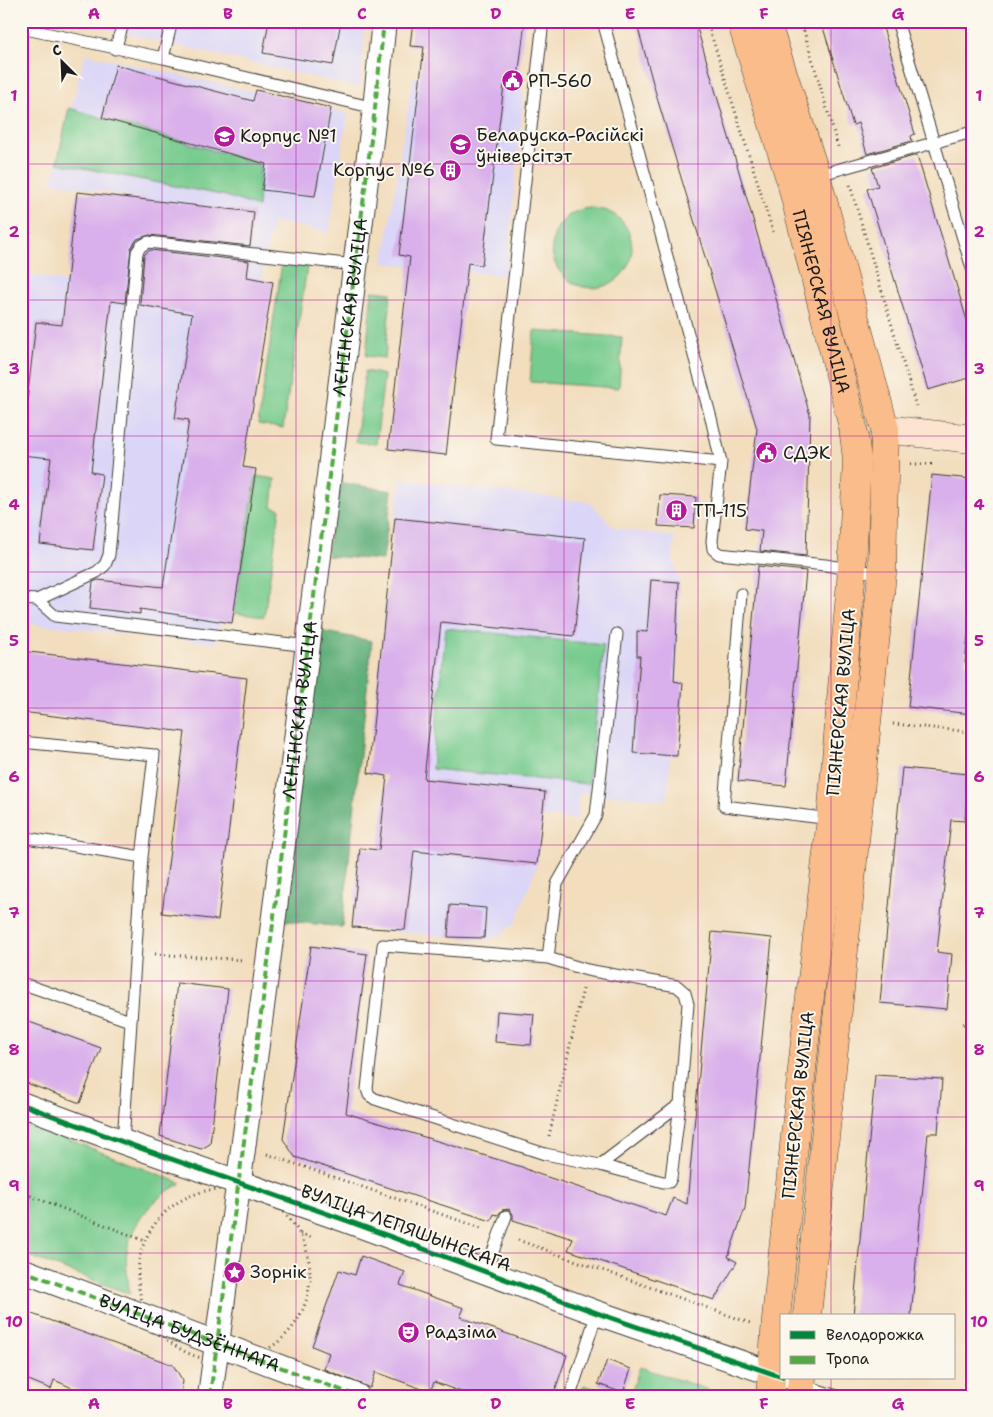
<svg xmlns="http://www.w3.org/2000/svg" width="993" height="1417" viewBox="0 0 993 1417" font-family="'Shantell Sans',sans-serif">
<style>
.built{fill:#dbd6f7}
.green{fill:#77cb8e;stroke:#4a7455}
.forest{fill:#61af79;stroke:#3e664a}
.building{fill:#d9b0eb}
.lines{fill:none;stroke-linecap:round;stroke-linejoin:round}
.lane-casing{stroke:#3c3934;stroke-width:13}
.street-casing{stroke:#3c3934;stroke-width:26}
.secondary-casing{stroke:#3c3934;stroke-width:29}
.primary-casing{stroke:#3c3934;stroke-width:29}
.path{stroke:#3c3934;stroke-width:3;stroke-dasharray:1 4;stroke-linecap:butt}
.lane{stroke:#fff;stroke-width:11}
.street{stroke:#fff;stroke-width:24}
.secondary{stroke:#fde4d0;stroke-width:28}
.primary{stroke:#f9bc8a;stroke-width:28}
.quiet{stroke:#52a943;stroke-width:4;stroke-dasharray:8 4;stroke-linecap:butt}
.cycleway-casing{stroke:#fbf7ec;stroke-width:8}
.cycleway{stroke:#00873e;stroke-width:5}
.grid{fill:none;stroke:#b5179e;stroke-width:1;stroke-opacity:0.55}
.labels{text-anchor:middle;stroke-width:4;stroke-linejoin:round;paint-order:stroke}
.poi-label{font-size:18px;fill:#1c1c1c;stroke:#fbf7ec;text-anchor:start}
.street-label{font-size:18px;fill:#1c1c1c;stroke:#fbf7ec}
.neatline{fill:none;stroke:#b5179e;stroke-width:2}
.grid-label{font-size:16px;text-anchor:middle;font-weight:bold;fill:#b5179e}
</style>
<rect width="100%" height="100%" fill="#fbf7ec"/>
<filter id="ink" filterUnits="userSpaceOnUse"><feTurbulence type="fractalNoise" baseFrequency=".02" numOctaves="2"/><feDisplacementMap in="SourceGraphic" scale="10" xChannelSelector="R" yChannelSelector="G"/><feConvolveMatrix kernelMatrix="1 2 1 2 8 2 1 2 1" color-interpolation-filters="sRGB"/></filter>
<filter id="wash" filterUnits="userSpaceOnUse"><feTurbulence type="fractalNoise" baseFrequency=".0096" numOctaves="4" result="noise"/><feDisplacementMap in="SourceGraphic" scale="20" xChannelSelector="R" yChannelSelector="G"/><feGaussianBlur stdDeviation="1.12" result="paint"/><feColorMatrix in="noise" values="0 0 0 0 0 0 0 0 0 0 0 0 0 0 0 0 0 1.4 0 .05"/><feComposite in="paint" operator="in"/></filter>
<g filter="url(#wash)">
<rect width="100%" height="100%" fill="#f2ddbd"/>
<path class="built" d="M72,21H365L360,88Z
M85,54L348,113L329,232L273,222L261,279L273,282L248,436L232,433L227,465L256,469L232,623L221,622L216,643L23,623L29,572L21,563V273L67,282L77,192L156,201L52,182Z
M413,77L524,90L506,276L383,263Z
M401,479L589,502L615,528L675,537L673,556L679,582L677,681L683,683L677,756H670L667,800L579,792L577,820L542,816L537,864L516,923L498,936L485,940L352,927L360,848L379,849L387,776L368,773L395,518Z"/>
<path class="green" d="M69,108L260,164L258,207L226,196L57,163Z
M552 248a40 40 0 1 1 80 0a40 40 0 1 1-80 0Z
M282,263L307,267L283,428L258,424Z
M372,291L391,293L385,358L366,356Z
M534,331L622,337L619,388L530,382Z
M365,371L384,375L376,444L356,442Z
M256,476L275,479L272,507L280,509L264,617L234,613Z
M446,628L604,645L588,784L432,769Z
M21,1121L181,1183C155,1197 132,1221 127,1251C125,1265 128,1280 130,1294L21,1253Z
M640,1367L709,1390L708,1396H630Z
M584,1385L615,1396H580Z"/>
<path class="forest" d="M337,482L392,491L383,560L327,556Z
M320,631L372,641L342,927L280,920Z"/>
<g id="blocks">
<path class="building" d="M269,21H341L333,65L263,53Z
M413,21H525L517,86L504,85L482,265L468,263L446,455L388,449L410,257L399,255L424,47L410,46Z
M636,21H695L810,415L806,556L760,551L762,531L745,529L757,429L658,101Z
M821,21H881L915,134L911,136L912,141L867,154L858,123L853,125Z
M116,65L253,101L256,90L331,108L315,196L262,190L266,164L102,118Z
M917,155L972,337V377L928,390L867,189L878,186L872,168Z
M77,192L254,212L250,246L149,235L137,239L131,248L125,303L111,301L91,472L102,474L93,550L40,544L51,458L21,455L36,322L62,325Z
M150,250L249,261L247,277L273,282L243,467L256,469L232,623L140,609V614L90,608L93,582L98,580L163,587L189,420L175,418L192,314L140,305L144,255Z
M932,475L972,479V601L965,663L972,664V714L908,707Z
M660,495L696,497L694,528L658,526Z
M395,518L585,538L574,636L441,622L424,779L545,792L537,864L414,851L405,930L352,927L360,848L379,850L387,776L368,773Z
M758,566L806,571L786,786L738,781Z
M651,580L679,582L674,681L683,683L677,756L633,753L640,656H637V631L647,632Z
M21,651L247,678L218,920L162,913L185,732L21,712Z
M902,768L969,774L965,821L951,820L937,952L952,954L947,1009L880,1003Z
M450,905L486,908L484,938L448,937Z
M712,932L772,938L745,1208L728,1257L737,1262L714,1300L568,1250L573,1239L513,1220V1214L509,1209L502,1210L498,1215L494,1214L491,1221L295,1157L283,1139L311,946L367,954L346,1113L522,1167L535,1173L666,1216L673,1198L687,1204Z
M177,983L228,989L210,1144L201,1149L160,1136Z
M497,1011L534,1014L531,1045L495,1042Z
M21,1019L101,1048L80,1103L21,1081Z
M875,1075L942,1079L938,1133H928L911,1316H853Z
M361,1256L405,1272L400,1285L464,1308L460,1317L567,1355L553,1396H472L434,1382L430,1392L376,1372L370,1388L324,1369L329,1353L312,1346L339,1270L355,1275Z
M21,1310L173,1365L183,1381L181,1396H91L54,1380L51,1389L21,1377Z
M607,1360L631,1369L623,1393L598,1384Z"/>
</g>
</g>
<g filter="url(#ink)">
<use href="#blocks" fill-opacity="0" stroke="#3c3934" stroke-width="1"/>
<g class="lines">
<defs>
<path id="lane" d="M543,21L496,439L721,462L712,541L713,549L719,554L825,565L882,574
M603,21L711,418L721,462
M897,21L972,268
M21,28L163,58L375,108
M115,49L124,21
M163,58L172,21
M815,176L972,132
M741,594L724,806L831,819
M21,599L37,600L97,572L105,565L109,555L137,252L141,246L148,242L355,265
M37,600L55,616L308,646
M21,742L154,755L142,857L123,1142
M21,837L142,857
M383,945L548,958L587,970L677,986L685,993L688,1004L680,1104L671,1178L669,1182H663L600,1165L545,1154L375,1099L369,1095L367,1089Z
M548,958L557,884L596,815L617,634
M21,983L130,1021
M600,1165L680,1104
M486,1271L506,1216
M801,1385L837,1396
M570,1396L597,1313"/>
<g id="street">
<path d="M21,1104L123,1142L348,1221L597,1313L782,1377"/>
<path d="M21,1270L357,1396"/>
<path id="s1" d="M210,1396L272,932L375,108L384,21"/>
</g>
<path id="secondary" d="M885,429L972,439"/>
<g id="primary">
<path id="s2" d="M741,21L791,182L853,427L857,459L852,569L831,819L806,1031L777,1308L770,1396"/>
<path d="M766,21L816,175L885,429L882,574L807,1316"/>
<path d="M800,1396L802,1378"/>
</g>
</defs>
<use href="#lane" class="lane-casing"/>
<use href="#street" class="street-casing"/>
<use href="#secondary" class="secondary-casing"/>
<use href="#primary" class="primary-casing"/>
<path class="path" d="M707,21L774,235
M801,21L839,150
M850,185L916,406
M911,464H933
M893,724L972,732
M155,954L244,960
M963,1024L972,1025
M549,1136L583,989
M267,1154L481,1228
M138 1275a86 86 0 1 1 172 0a86 86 0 1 1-172 0Z
M21,1192L145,1241
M300,1234L313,1238
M518,1240L750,1323
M590,1392L601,1396
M739,1396L740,1392"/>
<use href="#lane" class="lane"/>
<use href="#street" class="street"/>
<use href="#secondary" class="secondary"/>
<use href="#primary" class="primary"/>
<g class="quiet">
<path d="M21,223L28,208"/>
<path id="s3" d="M21,1270L357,1396"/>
<path d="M210,1396L272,932L375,108L384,21"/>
</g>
<defs>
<path id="cycleway" d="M21,1104L123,1142L348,1221L597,1313L782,1377"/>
</defs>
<use href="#cycleway" class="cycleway-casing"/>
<use href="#cycleway" class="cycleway"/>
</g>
</g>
<path class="grid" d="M162,21V1396M296,21V1396M429,21V1396M564,21V1396M698,21V1396M831,21V1316M21,164H972M21,300H972M21,436H972M21,572H972M21,708H972M21,845H972M21,981H972M21,1117H972M21,1253H972M831,1378V1396"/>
<defs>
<symbol id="civic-disc" viewBox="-11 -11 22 22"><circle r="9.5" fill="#b5179e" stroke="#fbf7ec"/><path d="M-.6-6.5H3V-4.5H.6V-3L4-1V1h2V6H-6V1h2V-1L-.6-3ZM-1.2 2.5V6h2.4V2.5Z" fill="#fff"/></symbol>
<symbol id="school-disc" viewBox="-11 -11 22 22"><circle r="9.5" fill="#b5179e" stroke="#fbf7ec"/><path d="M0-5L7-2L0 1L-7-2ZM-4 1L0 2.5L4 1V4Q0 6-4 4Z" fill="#fff"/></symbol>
<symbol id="university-disc" viewBox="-11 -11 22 22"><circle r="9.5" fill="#b5179e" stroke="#fbf7ec"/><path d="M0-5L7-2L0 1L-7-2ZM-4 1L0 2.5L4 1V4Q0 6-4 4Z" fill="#fff"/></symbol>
<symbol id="building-disc" viewBox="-11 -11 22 22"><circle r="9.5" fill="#b5179e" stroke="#fbf7ec"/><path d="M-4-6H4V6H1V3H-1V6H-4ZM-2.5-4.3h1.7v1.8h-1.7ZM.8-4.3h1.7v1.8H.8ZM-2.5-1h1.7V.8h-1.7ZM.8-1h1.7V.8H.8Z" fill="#fff"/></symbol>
<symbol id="sight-disc" viewBox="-11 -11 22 22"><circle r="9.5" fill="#b5179e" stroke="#fbf7ec"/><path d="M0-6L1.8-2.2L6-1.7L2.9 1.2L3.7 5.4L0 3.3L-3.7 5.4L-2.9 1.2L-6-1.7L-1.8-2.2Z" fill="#fff"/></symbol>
<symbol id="theatre-disc" viewBox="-11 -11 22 22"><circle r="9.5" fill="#b5179e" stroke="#fbf7ec"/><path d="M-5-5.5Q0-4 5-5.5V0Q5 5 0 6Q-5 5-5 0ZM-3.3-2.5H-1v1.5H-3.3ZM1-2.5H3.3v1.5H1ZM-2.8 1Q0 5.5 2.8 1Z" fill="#fff"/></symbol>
</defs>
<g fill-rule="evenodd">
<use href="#civic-disc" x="500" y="68" width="25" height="25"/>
<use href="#school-disc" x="212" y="124" width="25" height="25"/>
<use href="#university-disc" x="448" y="132" width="25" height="25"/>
<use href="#building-disc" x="438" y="158" width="25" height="25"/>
<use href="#civic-disc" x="754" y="440" width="25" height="25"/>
<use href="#building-disc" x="664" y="498" width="25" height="25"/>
<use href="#sight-disc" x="222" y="1260" width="25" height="25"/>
<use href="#theatre-disc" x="396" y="1320" width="25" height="25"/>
</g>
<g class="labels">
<g class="poi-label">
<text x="528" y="87">РП-560</text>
<text x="476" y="141">Беларуска-Расійскі<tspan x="476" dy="21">ўніверсітэт</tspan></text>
<text x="240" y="142">Корпус №1</text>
<text x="435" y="176" text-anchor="end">Корпус №6</text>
<text x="783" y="459">СДЭК</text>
<text x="693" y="517">ТП-115</text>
<text x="250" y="1278">Зорнік</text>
<text x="425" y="1338">Радзіма</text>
</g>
<g class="street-label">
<text dy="6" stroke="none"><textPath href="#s2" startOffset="292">ПІЯНЕРСКАЯ ВУЛІЦА</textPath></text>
<text dy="6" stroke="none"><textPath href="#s1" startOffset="1098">ЛЕНІНСКАЯ ВУЛІЦА</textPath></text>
<text transform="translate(841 702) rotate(-85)" y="6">ПІЯНЕРСКАЯ ВУЛІЦА</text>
<text dy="6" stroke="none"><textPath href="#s1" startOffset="692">ЛЕНІНСКАЯ ВУЛІЦА</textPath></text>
<text transform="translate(798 1105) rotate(-84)" y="6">ПІЯНЕРСКАЯ ВУЛІЦА</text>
<text transform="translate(406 1228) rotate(20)" y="6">ВУЛІЦА ЛЕПЯШЫНСКАГА</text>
<text dy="6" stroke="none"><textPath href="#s3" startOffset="180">ВУЛІЦА БУДЗЁННАГА</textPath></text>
</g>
</g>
<rect width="993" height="1417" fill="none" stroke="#fbf7ec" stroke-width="55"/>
<rect x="780" y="1314" width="175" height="65" fill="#fbf7ec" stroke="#a29f99"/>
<rect x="790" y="1331" width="25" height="8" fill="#00873e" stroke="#a29f99"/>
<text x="826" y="1340" font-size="15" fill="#1c1c1c">Велодорожка</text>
<rect x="790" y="1356" width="25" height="8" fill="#52a943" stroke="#a29f99"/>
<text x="826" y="1364" font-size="15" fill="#1c1c1c">Тропа</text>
<g transform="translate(62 62) rotate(336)" stroke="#fbf7ec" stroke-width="4" paint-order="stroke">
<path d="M0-4L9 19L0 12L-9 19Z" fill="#1c1c1c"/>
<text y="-8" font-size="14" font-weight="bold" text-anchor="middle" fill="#1c1c1c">С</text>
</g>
<rect x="28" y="28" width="938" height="1362" class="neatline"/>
<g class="grid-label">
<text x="94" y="19">A</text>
<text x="228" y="19">B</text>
<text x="362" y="19">C</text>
<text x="496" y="19">D</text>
<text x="630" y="19">E</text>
<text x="764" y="19">F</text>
<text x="898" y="19">G</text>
<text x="14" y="101">1</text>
<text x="979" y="101">1</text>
<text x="14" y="237">2</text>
<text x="979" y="237">2</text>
<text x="14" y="374">3</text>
<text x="979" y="374">3</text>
<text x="14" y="510">4</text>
<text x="979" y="510">4</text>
<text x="14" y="646">5</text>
<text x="979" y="646">5</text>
<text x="14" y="782">6</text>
<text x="979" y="782">6</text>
<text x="14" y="918">7</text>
<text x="979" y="918">7</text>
<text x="14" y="1055">8</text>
<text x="979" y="1055">8</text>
<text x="14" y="1191">9</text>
<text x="979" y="1191">9</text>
<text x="14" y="1327">10</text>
<text x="979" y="1327">10</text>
<text x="94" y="1409">A</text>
<text x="228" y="1409">B</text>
<text x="362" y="1409">C</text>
<text x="496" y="1409">D</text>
<text x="630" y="1409">E</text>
<text x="764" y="1409">F</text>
<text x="898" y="1409">G</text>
</g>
</svg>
